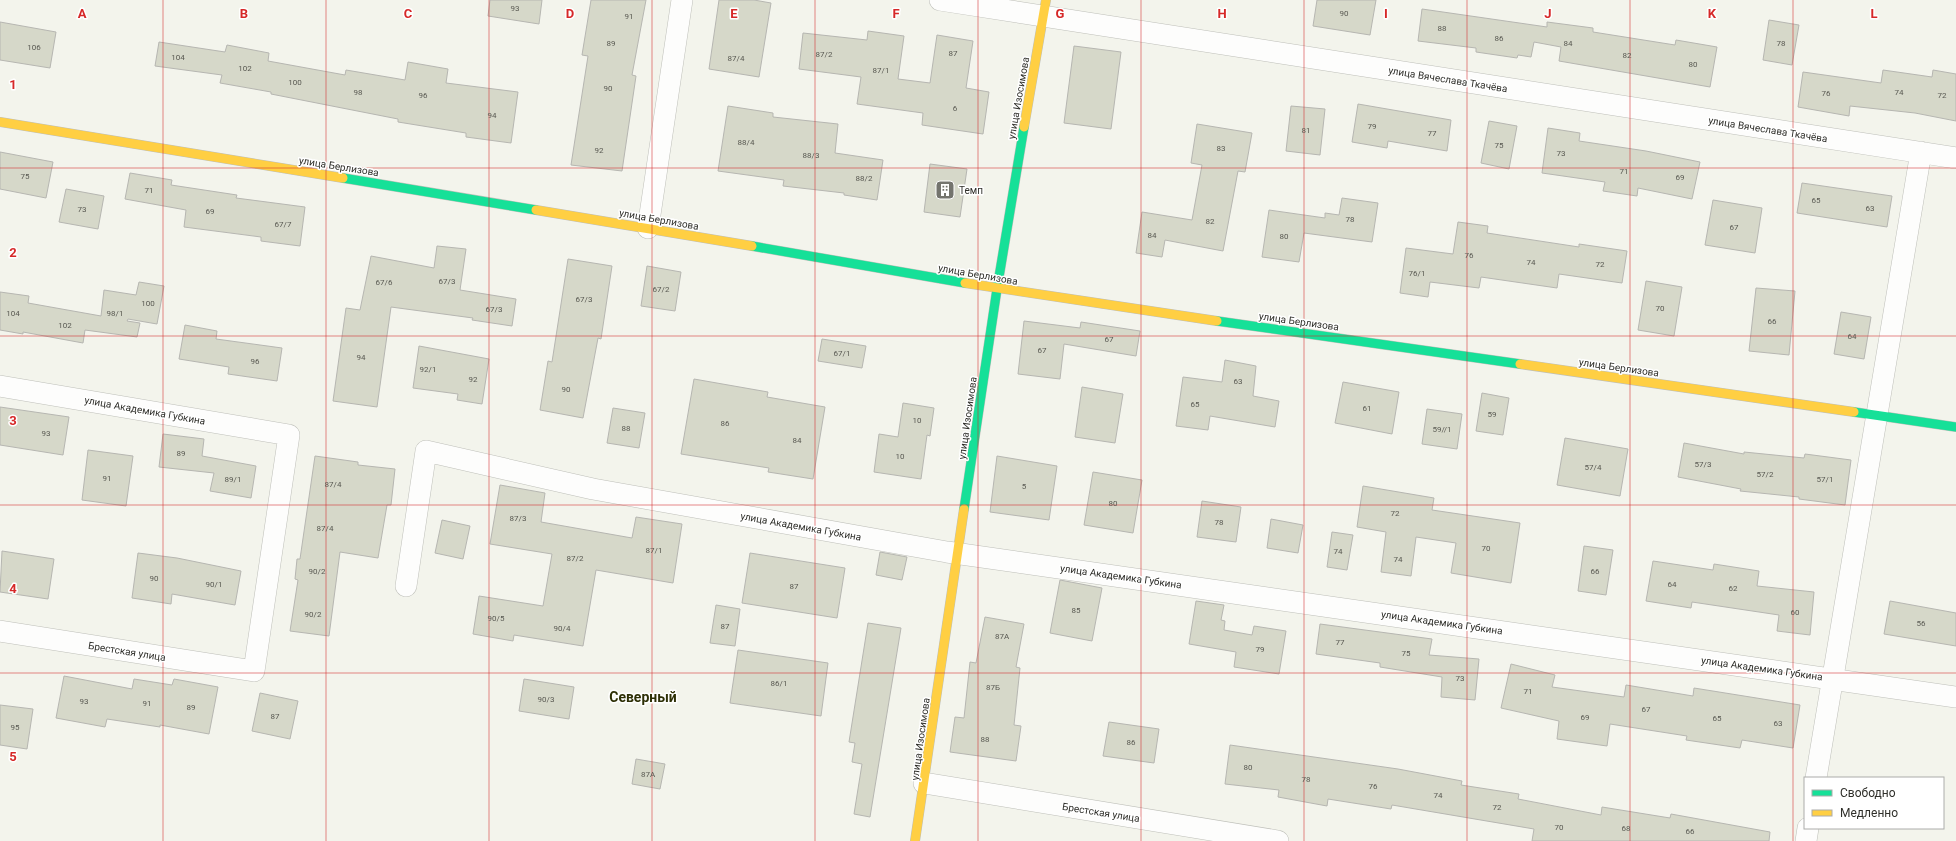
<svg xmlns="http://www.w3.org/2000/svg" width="1956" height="841" viewBox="0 0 1956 841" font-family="Roboto,sans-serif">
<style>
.building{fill:#d6d8c9;stroke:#b6b6b1}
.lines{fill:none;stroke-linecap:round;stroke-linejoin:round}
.street-casing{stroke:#bebfb9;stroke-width:22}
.fast-casing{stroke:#bebfb9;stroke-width:10}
.slow-casing{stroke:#bebfb9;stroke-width:10}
.street{stroke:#fdfdfc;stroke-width:21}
.fast{stroke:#16e098;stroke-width:9}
.slow{stroke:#ffcf43;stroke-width:9}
.grid{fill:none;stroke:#d62828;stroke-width:1;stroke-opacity:0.55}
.labels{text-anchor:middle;stroke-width:3;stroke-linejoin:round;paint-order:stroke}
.number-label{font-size:8px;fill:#595952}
.street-label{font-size:10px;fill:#2f2f2a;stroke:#fff}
.poi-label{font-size:10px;fill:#2f2f2a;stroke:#fff;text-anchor:start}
.district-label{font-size:14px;font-weight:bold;fill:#2e3006;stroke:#fff}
.grid-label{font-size:13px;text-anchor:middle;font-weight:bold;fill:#d62828;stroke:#fff;stroke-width:3;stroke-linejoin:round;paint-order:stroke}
</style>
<rect width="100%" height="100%" fill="#f3f4ec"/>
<path class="building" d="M490,0H542L539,24L488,16Z
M591,0H646L632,75L636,76L622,171L571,165L588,56L582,55Z
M719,0H754L771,3L759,77L709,69Z
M1317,0H1376L1370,35L1313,26Z
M1422,9L1547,27V22L1593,28V32L1675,45L1676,40L1717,47L1710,87L1559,61L1561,47L1534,42L1531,57L1518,55L1517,58L1476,52V48L1418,41Z
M1769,20L1799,25L1792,65L1763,60Z
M0,22L56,32L50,68L0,60Z
M868,31L904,36L898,79L930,83L937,35L973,41L966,88L989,92L983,134L922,125L923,113L857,104L861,77L799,69L803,33L867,40Z
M159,42L225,52L227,45L269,53L268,61L345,75L346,70L405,80L408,62L448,69L446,83L518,92L511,143L466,137V133L398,122V119L271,94V92L220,83L222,75L155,66Z
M1074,46L1121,52L1111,129L1064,123Z
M1883,70L1932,77L1933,70L1956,74V121L1915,113L1850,106L1849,116L1798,107L1803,72L1881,83Z
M1358,104L1451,120L1447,151L1388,141L1387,148L1352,142Z
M728,106L773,113V117L838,124L835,153L883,160L877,200L844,195V193L783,186L784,180L718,171Z
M1291,106L1325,109L1320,155L1286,151Z
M1489,121L1517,126L1509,169L1481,163Z
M1197,124L1252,133L1245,172L1238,171L1223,251L1165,240L1162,257L1136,253L1142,212L1192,220L1202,165L1191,163Z
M1548,128L1580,133L1579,141L1646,151L1700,162L1692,199L1638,188L1637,196L1603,191L1605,182L1542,173Z
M0,152L53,162L46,198L0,189Z
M930,164L967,169L960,217L924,212Z
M130,173L172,180L171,185L237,195L236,198L305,207L300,246L261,241V237L184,227L186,210L125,199Z
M1802,183L1892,196L1887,227L1797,213Z
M66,189L104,196L98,229L59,222Z
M1342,198L1378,203L1372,242L1304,233L1299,262L1262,257L1269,210L1325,218V213L1339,215Z
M1713,200L1762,208L1755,253L1705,245Z
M1458,222L1488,226L1487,233L1579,247V244L1627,251L1622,283L1559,274L1557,288L1481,277L1479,288L1430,282L1428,297L1400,293L1406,248L1453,254Z
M437,246L466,249L460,290L516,299L512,326L472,320L473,318L391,307L377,407L333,401L346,308L360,310L371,256L434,268Z
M568,259L612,266L601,339L598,338L583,418L540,410L548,361L552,362Z
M647,266L681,272L675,311L641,306Z
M1646,281L1682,287L1674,336L1638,330Z
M139,282L164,286L157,324L128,319L127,321L140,323L137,337L85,330L83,343L23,332V334L0,330V292L29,296L28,303L101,316L104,290L136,295Z
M1756,288L1795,291L1789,355L1749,351Z
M1841,312L1871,317L1864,359L1834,354Z
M1024,321L1080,328L1081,322L1140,331L1136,356L1064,344L1060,379L1018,374Z
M185,325L217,331L216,339L282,348L277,381L228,374L229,367L179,359Z
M822,339L866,346L862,368L818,361Z
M419,346L489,359L482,404L457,400L458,394L413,388Z
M1225,360L1256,366L1253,396L1279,401L1275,427L1210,416L1208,430L1176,426L1183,377L1222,382Z
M694,379L768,392L767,397L825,407L813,479L768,472L769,468L681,454Z
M1343,382L1399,392L1392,434L1335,423Z
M1082,387L1123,394L1115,443L1075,437Z
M1482,393L1509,398L1503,435L1476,431Z
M903,403L934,408L930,436L927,435L921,479L874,472L879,434L898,437Z
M0,407L69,417L63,455L0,445Z
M613,408L645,413L639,448L607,443Z
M1427,409L1462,414L1457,449L1422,444Z
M163,434L204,439L202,456L256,466L251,498L210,491L214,473L159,467Z
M1565,438L1628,449L1620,496L1557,485Z
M1684,443L1744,454V452L1804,458L1805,454L1851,460L1845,505L1799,499V497L1740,491L1741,489L1678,477Z
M88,450L133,456L126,506L82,500Z
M315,456L358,462V465L395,469L391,505H387L378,558L340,552L329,636L290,631L298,580L295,579L297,559H300Z
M997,456L1057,466L1049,520L990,512Z
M1093,472L1142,480L1133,533L1084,525Z
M500,485L545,493L541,522L632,538L636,517L682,524L673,583L596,570L583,646L514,635L513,641L473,634L479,596L543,606L552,554L490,544Z
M1363,486L1434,498L1432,510L1520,523L1511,583L1451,573L1456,543L1416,537L1411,576L1381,572L1386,532L1357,527Z
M1202,501L1241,507L1236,542L1197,537Z
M1271,519L1303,525L1298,553L1267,548Z
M442,520L470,526L463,559L435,553Z
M1332,532L1353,535L1347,570L1327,567Z
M1584,546L1613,550L1606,595L1578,591Z
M2,551L54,559L48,599L0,592Z
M880,552L907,557L902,580L876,575Z
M138,553L177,558L241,571L235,605L172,594L171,604L132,598Z
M750,553L845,568L837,618L742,603Z
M1653,561L1713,570L1714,564L1759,571L1757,586L1814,592L1810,635L1777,631L1779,615L1692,602L1691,608L1646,601Z
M1060,580L1102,588L1092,641L1050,633Z
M1196,601L1224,605L1221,620L1225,621L1224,630L1252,635L1254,626L1286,631L1279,674L1234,667L1236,652L1189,644Z
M1890,601L1956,613V646L1884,634Z
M716,605L740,609L735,646L710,643Z
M985,617L1024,624L1016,667L1020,668L1014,725L1021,726L1016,761L950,752L955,717L964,718L970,662L976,663Z
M868,623L901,628L870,817L854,814L862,764L852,762L855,743L849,742Z
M1320,624L1432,639L1429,655L1479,659L1475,700L1441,697L1442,677L1380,667V663L1316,654Z
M738,650L828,663L821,716L730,703Z
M1511,664L1555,675L1552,687L1624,697L1626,685L1693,696L1694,688L1800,705L1793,748L1742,740L1740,748L1686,740L1687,736L1610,724L1607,746L1557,739L1559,721L1501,708Z
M64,676L132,689L134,679L172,685L174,679L218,687L209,734L160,725V727L107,719L105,727L56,718Z
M524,679L574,687L569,719L519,711Z
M260,693L298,701L290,739L252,731Z
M0,705L33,709L27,749L0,745Z
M1109,722L1159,729L1154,763L1103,756Z
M1230,745L1398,769L1462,781L1461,785L1519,794L1518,799L1601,815L1602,807L1670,818L1671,814L1770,832L1769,841H1532L1534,829L1392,805L1391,809L1328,799L1327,806L1278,797L1279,790L1225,784Z
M636,759L665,764L660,789L632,784Z"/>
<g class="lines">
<defs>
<path id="street" d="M940,0L1956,158
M648,228L682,0
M0,386L289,435L254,671L0,631
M406,586L426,451L593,489L947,552L1956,697
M1816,778L1921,152
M924,783L1278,841
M1806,841L1808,828"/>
<path id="fast" d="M343,178L536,210
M752,246L965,283
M1217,321L1520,364
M1854,412L1956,427
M964,509L997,289L1024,127"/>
<path id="slow" d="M0,122L343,178
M1024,127L1046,0
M536,210L752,246
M965,283L1217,321
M1520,364L1854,412
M915,841L964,509"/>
</defs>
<use href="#street" class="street-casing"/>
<use href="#fast" class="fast-casing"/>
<use href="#slow" class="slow-casing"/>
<use href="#street" class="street"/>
<use href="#fast" class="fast"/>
<use href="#slow" class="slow"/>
</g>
<path class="grid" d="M163,0V841M326,0V841M489,0V841M652,0V841M815,0V841M978,0V841M1141,0V841M1304,0V841M1467,0V841M1630,0V841M1793,0V841M0,168H1956M0,336H1956M0,505H1956M0,673H1956"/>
<defs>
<symbol id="building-square" viewBox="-11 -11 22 22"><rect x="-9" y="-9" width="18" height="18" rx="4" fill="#74746e" stroke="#fff"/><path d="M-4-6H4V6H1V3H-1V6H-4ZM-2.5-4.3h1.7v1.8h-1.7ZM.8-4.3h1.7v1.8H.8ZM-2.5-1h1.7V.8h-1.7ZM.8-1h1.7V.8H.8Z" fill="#fff"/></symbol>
</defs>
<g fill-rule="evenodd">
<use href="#building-square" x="934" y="179" width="22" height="22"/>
</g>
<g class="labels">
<g class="number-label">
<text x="515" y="11">93</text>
<text x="1344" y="16">90</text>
<text x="629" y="19">91</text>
<text x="1442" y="31">88</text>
<text x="1499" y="41">86</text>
<text x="611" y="46">89</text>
<text x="1568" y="46">84</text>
<text x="1781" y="46">78</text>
<text x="34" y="50">106</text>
<text x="953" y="56">87</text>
<text x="824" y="57">87/2</text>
<text x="1627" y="58">82</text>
<text x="178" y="60">104</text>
<text x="736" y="61">87/4</text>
<text x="1693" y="67">80</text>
<text x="245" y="71">102</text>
<text x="881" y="73">87/1</text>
<text x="295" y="85">100</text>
<text x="608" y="91">90</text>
<text x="358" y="95">98</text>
<text x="1899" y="95">74</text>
<text x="1826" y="96">76</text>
<text x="423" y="98">96</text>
<text x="1942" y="98">72</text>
<text x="955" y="111">6</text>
<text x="492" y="118">94</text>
<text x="1372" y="129">79</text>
<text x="1306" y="133">81</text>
<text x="1432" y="136">77</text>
<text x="746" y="145">88/4</text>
<text x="1499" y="148">75</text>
<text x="1221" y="151">83</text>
<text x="599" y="153">92</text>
<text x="1561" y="156">73</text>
<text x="811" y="158">88/3</text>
<text x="1624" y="174">71</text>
<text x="25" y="179">75</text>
<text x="1680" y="180">69</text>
<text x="864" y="181">88/2</text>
<text x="149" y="193">71</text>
<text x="1816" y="203">65</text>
<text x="1870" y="211">63</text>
<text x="82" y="212">73</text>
<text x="210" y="214">69</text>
<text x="1350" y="222">78</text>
<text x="1210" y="224">82</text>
<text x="283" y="227">67/7</text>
<text x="1734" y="230">67</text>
<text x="1152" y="238">84</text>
<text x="1284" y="239">80</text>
<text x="1469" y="258">76</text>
<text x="1531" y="265">74</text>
<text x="1600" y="267">72</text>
<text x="1417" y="276">76/1</text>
<text x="447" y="284">67/3</text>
<text x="384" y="285">67/6</text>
<text x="661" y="292">67/2</text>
<text x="584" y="302">67/3</text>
<text x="148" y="306">100</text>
<text x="1660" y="311">70</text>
<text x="494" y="312">67/3</text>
<text x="13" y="316">104</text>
<text x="115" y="316">98/1</text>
<text x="1772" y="324">66</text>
<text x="65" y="328">102</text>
<text x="1852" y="339">64</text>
<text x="1109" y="342">67</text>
<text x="1042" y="353">67</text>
<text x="842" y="356">67/1</text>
<text x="361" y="360">94</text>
<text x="255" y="364">96</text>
<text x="428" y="372">92/1</text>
<text x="473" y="382">92</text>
<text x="1238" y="384">63</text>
<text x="566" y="392">90</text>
<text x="1195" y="407">65</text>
<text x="1367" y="411">61</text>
<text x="1492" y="417">59</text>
<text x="917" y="423">10</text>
<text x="725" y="426">86</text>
<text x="626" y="431">88</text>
<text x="1442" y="432">59//1</text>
<text x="46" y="436">93</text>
<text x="797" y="443">84</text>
<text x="181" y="456">89</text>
<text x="900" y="459">10</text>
<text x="1703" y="467">57/3</text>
<text x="1593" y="470">57/4</text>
<text x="1765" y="477">57/2</text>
<text x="107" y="481">91</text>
<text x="233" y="482">89/1</text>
<text x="1825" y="482">57/1</text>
<text x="333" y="487">87/4</text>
<text x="1024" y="489">5</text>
<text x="1113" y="506">80</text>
<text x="1395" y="516">72</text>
<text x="518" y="521">87/3</text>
<text x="1219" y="525">78</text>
<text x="325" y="531">87/4</text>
<text x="1486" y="551">70</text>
<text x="654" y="553">87/1</text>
<text x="1338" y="554">74</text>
<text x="575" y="561">87/2</text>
<text x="1398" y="562">74</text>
<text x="317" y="574">90/2</text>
<text x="1595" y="574">66</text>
<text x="154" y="581">90</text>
<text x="214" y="587">90/1</text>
<text x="1672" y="587">64</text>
<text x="794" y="589">87</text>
<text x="1733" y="591">62</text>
<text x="1076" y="613">85</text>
<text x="1795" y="615">60</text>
<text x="313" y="617">90/2</text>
<text x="496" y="621">90/5</text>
<text x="1921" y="626">56</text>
<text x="725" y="629">87</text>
<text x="562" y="631">90/4</text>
<text x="1002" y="639">87А</text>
<text x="1340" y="645">77</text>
<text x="1260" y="652">79</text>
<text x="1406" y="656">75</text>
<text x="1460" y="681">73</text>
<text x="779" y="686">86/1</text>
<text x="993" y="690">87Б</text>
<text x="1528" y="694">71</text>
<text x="546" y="702">90/3</text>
<text x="84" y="704">93</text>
<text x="147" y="706">91</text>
<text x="191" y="710">89</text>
<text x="1646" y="712">67</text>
<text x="275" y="719">87</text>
<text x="1585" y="720">69</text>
<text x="1717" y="721">65</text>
<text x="1778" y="726">63</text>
<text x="15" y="730">95</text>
<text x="985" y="742">88</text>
<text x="1131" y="745">86</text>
<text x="1248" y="770">80</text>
<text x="648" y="777">87А</text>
<text x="1306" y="782">78</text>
<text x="1373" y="789">76</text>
<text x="1438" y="798">74</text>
<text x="1497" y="810">72</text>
<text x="1559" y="830">70</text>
<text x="1626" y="831">68</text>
<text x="1690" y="834">66</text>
</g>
<g class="street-label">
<text transform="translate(1448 79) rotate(9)" y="4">улица Вячеслава Ткачёва</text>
<text transform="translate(1018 98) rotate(-80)" y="4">улица Изосимова</text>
<text transform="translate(1768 129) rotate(9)" y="4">улица Вячеслава Ткачёва</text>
<text transform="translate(339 166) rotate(9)" y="4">улица Берлизова</text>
<text transform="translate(659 219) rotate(10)" y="4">улица Берлизова</text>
<text transform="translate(978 274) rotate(10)" y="4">улица Берлизова</text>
<text transform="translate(1299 321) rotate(8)" y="4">улица Берлизова</text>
<text transform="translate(1619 367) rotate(8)" y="4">улица Берлизова</text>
<text transform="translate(145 410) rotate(10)" y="4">улица Академика Губкина</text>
<text transform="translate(967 418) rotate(-82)" y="4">улица Изосимова</text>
<text transform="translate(801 526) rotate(10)" y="4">улица Академика Губкина</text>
<text transform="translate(1121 576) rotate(8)" y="4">улица Академика Губкина</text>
<text transform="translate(1442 622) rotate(8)" y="4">улица Академика Губкина</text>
<text transform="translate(127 651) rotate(9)" y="4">Брестская улица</text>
<text transform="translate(1762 668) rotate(8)" y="4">улица Академика Губкина</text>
<text transform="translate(920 739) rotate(-82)" y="4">улица Изосимова</text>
<text transform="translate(1101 812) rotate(9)" y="4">Брестская улица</text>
</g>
<g class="poi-label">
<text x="959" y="194">Темп</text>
</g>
<g class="district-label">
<text x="643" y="702">Северный</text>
</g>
</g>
<g class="grid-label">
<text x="82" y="18">A</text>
<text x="244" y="18">B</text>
<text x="408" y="18">C</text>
<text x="570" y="18">D</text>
<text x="734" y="18">E</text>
<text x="896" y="18">F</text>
<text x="1060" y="18">G</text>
<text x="1222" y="18">H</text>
<text x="1386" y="18">I</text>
<text x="1548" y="18">J</text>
<text x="1712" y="18">K</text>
<text x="1874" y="18">L</text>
<text x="13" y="89">1</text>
<text x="13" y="257">2</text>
<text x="13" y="425">3</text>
<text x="13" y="593">4</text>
<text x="13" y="761">5</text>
</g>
<rect x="1804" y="777" width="140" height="52" fill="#ffffff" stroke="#acacaa"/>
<rect x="1812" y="790" width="20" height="6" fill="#16e098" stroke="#acacaa"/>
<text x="1840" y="797" font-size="12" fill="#2f2f2a">Свободно</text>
<rect x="1812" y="810" width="20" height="6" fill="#ffcf43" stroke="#acacaa"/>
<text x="1840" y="817" font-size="12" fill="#2f2f2a">Медленно</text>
</svg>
